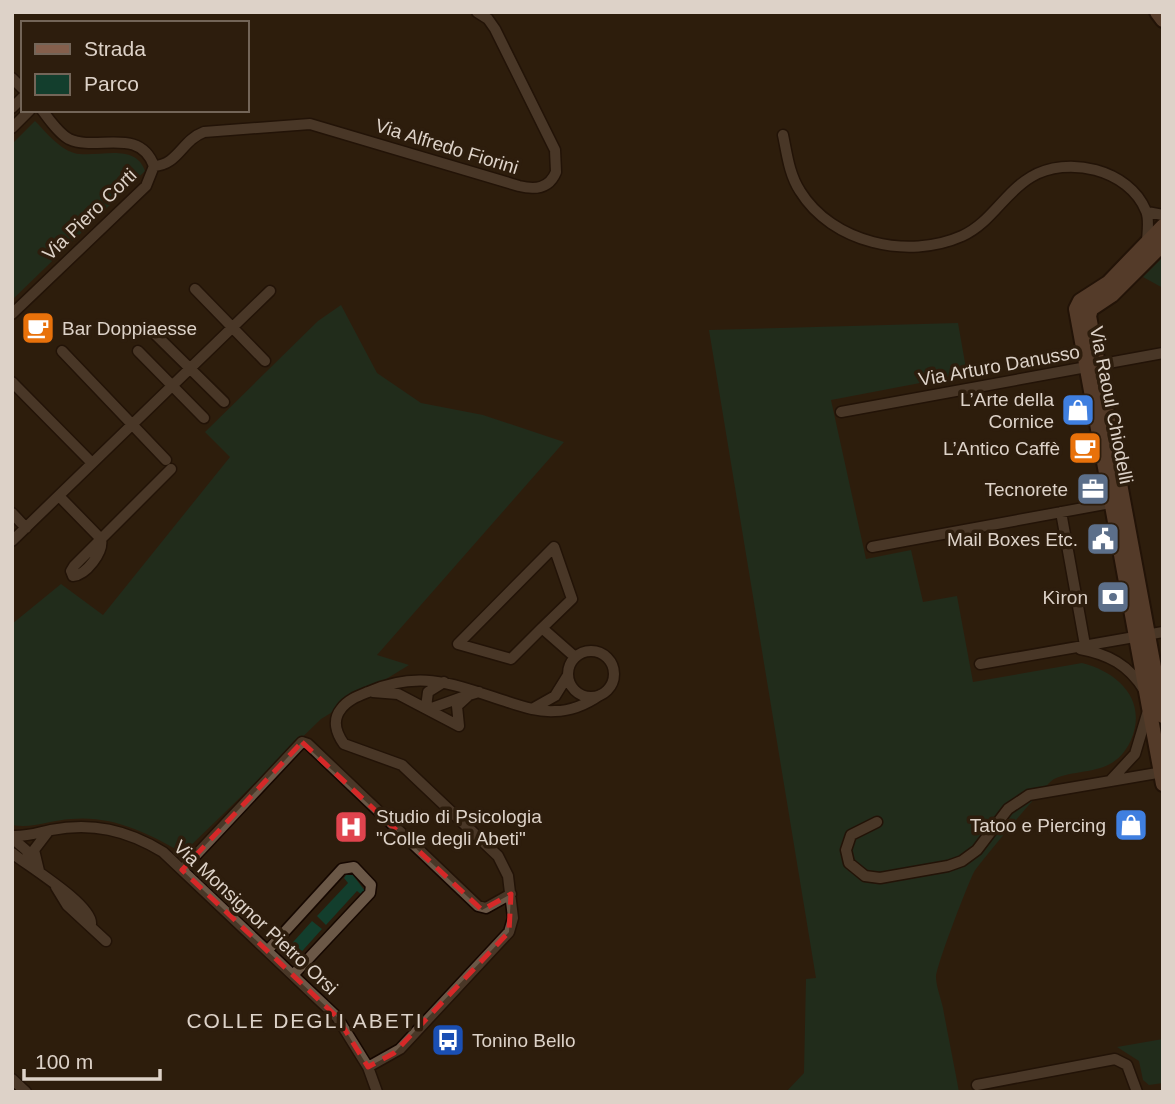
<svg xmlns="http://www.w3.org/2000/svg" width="1175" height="1104" viewBox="0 0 1175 1104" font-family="Helvetica,sans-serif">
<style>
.green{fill:#133e2d}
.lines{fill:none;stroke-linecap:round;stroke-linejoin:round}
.minor-casing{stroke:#150700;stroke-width:13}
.secondary-casing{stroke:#150700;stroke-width:18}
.minor{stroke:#6b5847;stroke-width:10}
.secondary{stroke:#845f4c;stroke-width:14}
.marked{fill:none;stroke:#d62828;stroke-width:5;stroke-dasharray:14 9;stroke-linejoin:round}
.labels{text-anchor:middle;stroke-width:7;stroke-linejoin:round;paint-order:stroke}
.street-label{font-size:19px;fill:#ddd2c8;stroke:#2d1d0d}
.poi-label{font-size:19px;fill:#ddd2c8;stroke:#2d1d0d;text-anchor:end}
.neighbourhood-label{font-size:21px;letter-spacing:2px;fill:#ddd2c8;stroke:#2d1d0d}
</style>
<rect width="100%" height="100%" fill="#2d1d0d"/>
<path class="green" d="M35,121C46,132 58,148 74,153C96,159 135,141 145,171L12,300V144Z
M1163,257V288L1143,277Z
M341,305L377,373L421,403L483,415L564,442L377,655L409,665L321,719L183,853C148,833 112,815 71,819C51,820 32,829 12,825V624L61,584L103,615L230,457L205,432L318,321Z
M958,323L967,374L831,400L866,559L911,550L923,602L957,596L973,682L1082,663C1118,672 1148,700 1131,740C1114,778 1080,767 1054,779C1046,783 980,862 974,872C967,886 937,964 936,977C936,986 941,999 943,1008C948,1036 954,1064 959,1092H786L804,1073L806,979L816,978L709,330Z
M346,875H353L365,891L362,895L357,891L326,925L317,916L348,883L344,878Z
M312,921L322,929L295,959L286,950Z
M1163,1039V1083L1149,1085L1143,1080L1139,1061L1117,1047Z"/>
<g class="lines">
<defs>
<path id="minor" d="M12,78L23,89
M12,108L23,97
M42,110C49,119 58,133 69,139C97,152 139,126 154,166
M12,128L30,110
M783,135C787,154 789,174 800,191C832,243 908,260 962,236C991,223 1004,193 1031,177C1067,155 1129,169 1146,211C1150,220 1147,234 1147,243
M154,166C178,165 182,140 204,132L310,124L519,186C535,190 549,189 556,172L555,150L495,29L488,19L477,12
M1147,212L1163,215
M195,289L265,361
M12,314L146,186L154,166
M155,334L224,402
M62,351L166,460
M138,351L204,418
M12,382L92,463
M841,412L1163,353
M59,496L101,539
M1061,512L1085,645
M12,513L26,528
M101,539C104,552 86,575 73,576L71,571L74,566L171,469
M12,541L270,291
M872,547L1116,502
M542,628L572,599L554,547L458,644L511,659L542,628L575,657
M1080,649C1108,654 1129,665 1144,690
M568 674a23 23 0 1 1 46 0a23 23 0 1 1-46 0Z
M980,664L1163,632
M373,692L398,694L459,726
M426,707L428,692L444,682
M429,709L468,695
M532,709L555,696L568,675
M459,726L457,706L469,695L479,692
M1110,781L1135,754L1147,714
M877,822L851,835L846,850L849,863L865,876L880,878L948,866L962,861L977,850L1008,809L1029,795L1163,772
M12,836C26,837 37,833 51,830C92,822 127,830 163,852L337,1017L368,1067L377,1092
M12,838L26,850L33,863
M12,853C28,866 93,905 91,924
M182,870L302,742L308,744L478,906L486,908L511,894
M39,871L34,850L47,833
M56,887L67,905L106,941
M268,950L342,869L354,867L371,885L370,893L294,974
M368,1067L400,1049L509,932L513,918L508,876L498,856L402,765L344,744C336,733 332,720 341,709C347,700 358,696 368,692C421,669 456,685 508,702C523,707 539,712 555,711C572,711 587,704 600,695
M12,1079L26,1092
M977,1085L1115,1059L1127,1065L1137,1092"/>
<path id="secondary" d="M1157,12L1163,20
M1163,226L1108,283L1080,301L1076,309L1163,784
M1163,244L1112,295L1091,309L1089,316L1163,716"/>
</defs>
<use href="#minor" class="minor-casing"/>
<use href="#secondary" class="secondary-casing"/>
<use href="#minor" class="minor"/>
<use href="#secondary" class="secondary"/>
</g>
<path d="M0 0H1175V1104H0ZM302,742L482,910L511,894L509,932L394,1053L368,1067L337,1017L182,870Z" fill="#2d1d0d" fill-opacity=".55" fill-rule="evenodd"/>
<path class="marked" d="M302,742L482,910L511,894L509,932L394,1053L368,1067L337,1017L182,870Z"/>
<defs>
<symbol id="cafe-square" viewBox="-11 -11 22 22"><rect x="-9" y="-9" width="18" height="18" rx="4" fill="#e8710a" stroke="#2d1d0d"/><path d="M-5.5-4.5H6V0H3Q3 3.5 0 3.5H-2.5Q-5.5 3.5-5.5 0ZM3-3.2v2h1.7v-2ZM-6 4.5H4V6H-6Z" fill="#fff"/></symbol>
<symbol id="shop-square" viewBox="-11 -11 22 22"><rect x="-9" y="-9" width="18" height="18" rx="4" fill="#3f7fe0" stroke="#2d1d0d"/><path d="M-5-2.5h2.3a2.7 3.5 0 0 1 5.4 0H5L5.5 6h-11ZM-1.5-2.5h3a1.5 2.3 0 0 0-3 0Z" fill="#fff"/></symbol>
<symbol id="office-square" viewBox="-11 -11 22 22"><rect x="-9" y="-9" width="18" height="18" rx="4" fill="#5c6f8a" stroke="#2d1d0d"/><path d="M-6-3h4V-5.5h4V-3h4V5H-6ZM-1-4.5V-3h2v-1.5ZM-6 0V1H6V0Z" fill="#fff"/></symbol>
<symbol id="civic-square" viewBox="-11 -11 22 22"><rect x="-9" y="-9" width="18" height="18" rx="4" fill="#5c6f8a" stroke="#2d1d0d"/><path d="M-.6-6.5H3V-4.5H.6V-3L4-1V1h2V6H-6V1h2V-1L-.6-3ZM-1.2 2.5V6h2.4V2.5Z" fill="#fff"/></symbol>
<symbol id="bank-square" viewBox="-11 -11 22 22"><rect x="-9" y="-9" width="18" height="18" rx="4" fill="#5c6f8a" stroke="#2d1d0d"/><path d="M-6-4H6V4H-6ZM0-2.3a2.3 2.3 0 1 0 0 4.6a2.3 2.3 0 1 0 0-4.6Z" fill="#fff"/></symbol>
<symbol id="hospital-square" viewBox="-11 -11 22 22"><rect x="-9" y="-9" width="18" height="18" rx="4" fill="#e0444e" stroke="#2d1d0d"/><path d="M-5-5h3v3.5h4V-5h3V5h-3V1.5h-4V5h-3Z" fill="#fff"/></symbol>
<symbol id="bus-square" viewBox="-11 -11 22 22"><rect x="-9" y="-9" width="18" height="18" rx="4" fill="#1a4fb4" stroke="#2d1d0d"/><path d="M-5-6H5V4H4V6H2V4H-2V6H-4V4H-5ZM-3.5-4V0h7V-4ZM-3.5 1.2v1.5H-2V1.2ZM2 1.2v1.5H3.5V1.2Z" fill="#fff"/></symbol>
</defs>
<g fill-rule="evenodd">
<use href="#cafe-square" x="19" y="309" width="38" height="38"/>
<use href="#shop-square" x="1059" y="391" width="38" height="38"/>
<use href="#cafe-square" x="1066" y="429" width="38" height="38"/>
<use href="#office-square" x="1074" y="470" width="38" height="38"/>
<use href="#civic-square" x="1084" y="520" width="38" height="38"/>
<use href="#bank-square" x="1094" y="578" width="38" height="38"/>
<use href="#shop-square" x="1112" y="806" width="38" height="38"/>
<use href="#hospital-square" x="332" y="808" width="38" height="38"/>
<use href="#bus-square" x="429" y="1021" width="38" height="38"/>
</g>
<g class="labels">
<g class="street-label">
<text transform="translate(447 146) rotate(17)" y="7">Via Alfredo Fiorini</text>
<text transform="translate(89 214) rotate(-44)" y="7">Via Piero Corti</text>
<text transform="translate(999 365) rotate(-10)" y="7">Via Arturo Danusso</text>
<text transform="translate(1112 405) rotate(79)" y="7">Via Raoul Chiodelli</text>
<text transform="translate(256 917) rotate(43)" y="7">Via Monsignor Pietro Orsi</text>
</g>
<g class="poi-label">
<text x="62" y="335" text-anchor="start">Bar Doppiaesse</text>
<text x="1054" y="406">L’Arte della<tspan x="1054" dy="22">Cornice</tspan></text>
<text x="1060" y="455">L’Antico Caffè</text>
<text x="1068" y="496">Tecnorete</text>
<text x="1078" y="546">Mail Boxes Etc.</text>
<text x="1088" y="604">Kìron</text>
<text x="376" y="823" text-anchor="start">Studio di Psicologia<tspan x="376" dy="22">"Colle degli Abeti"</tspan></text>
<text x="1106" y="832">Tatoo e Piercing</text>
<text x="472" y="1047" text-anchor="start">Tonino Bello</text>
</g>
<g class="neighbourhood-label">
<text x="305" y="1028">COLLE DEGLI ABETI</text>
</g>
</g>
<rect width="1175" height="1104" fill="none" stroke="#ddd2c8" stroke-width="28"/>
<rect x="21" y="21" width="228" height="91" fill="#2d1d0d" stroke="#736558" stroke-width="2"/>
<rect x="35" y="44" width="35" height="10" fill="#845f4c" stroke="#736558" stroke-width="2"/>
<text x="84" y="56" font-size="21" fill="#ddd2c8">Strada</text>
<rect x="35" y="74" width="35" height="21" fill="#133e2d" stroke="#736558" stroke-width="2"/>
<text x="84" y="91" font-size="21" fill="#ddd2c8">Parco</text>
<path d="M24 1069v10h136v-10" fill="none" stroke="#ddd2c8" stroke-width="3.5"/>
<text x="35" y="1069" font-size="21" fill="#ddd2c8" stroke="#2d1d0d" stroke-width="5" paint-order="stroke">100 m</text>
</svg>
